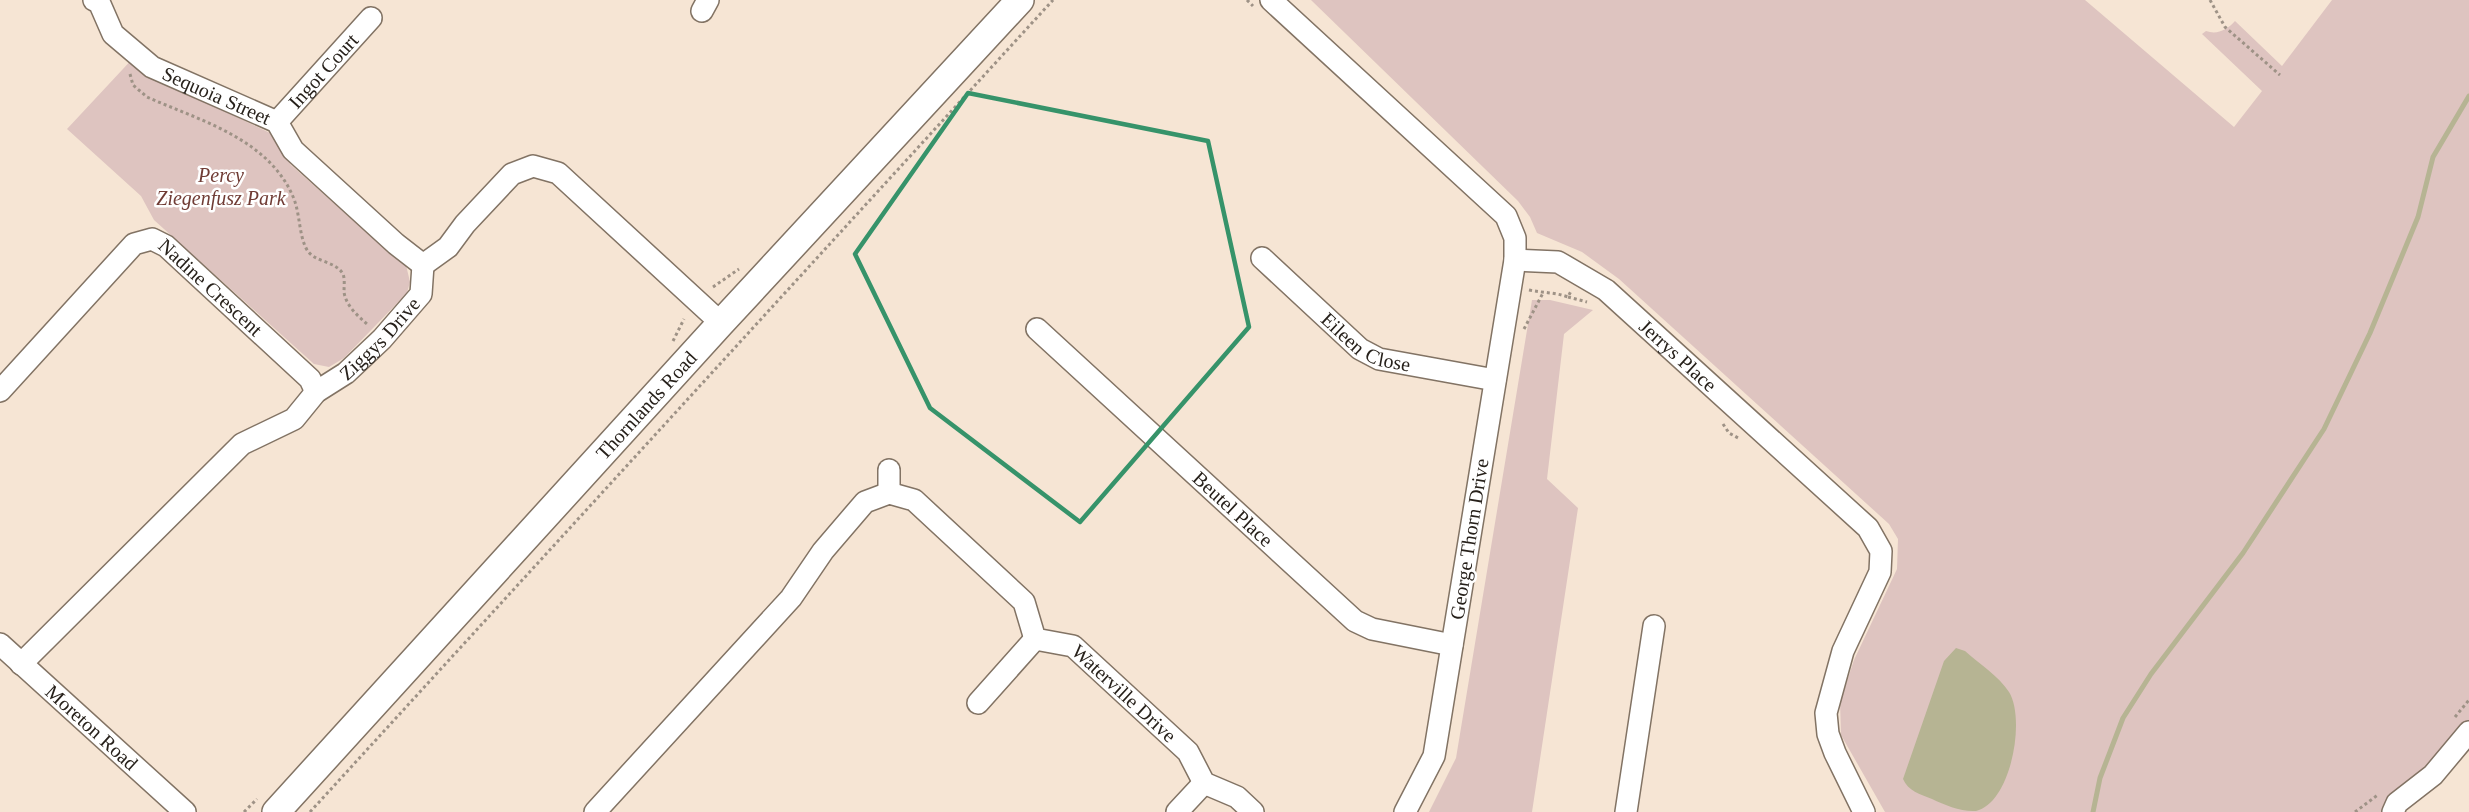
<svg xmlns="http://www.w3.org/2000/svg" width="2469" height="812" viewBox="0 0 2469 812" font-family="'Times New Roman',serif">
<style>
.green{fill:#dec4c0}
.water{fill:#b6b493}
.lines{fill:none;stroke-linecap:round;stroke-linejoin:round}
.stream{stroke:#b6b493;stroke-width:5}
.minor-casing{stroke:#827364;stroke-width:24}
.tertiary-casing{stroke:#827364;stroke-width:30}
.path{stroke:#9e9286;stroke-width:3;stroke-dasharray:3 3;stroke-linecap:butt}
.minor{stroke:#fff;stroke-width:21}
.tertiary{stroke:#fff;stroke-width:27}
.marked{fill:none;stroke:#36936a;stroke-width:4.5;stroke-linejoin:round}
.labels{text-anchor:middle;stroke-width:5;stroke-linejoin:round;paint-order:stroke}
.street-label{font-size:20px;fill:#27211b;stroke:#fff}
.park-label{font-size:20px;font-style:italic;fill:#703c35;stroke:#fff}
</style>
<rect width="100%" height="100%" fill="#f6e5d4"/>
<path class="green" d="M1311,0H2085L2234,127L2262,91L2202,34L2206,31C2217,35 2227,30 2235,21L2282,66L2332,0H2469V732L2393,812H1885L1841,735L1840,702L1854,660L1897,569L1898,539L1889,524L1619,279L1582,252L1537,233L1530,217L1518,201Z
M136,55L149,75L270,133L291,165L394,257L406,265L410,282L407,293L344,358L329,367L314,364L154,220L141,196L67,129Z
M1532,300H1550L1593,310L1564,334L1547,479L1578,508L1532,812H1429L1456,758Z"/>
<path class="water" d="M1956,648L1965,651C1978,663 1999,676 2009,692C2026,719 2011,803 1976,811C1961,812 1945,805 1932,799C1920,794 1908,791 1903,779L1944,661Z"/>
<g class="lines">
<path class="stream" d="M2093,812L2100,778L2123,718L2151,674L2243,553L2324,429L2370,333L2418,217L2433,157L2469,96"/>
<defs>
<g id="minor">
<path id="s1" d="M94,0L99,2L113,34L152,67L277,122L293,150L396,244L423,265"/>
<path d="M1271,0L1506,216L1515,238V260L1434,756L1405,812"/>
<path d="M702,11L708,0"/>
<path id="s2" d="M277,122L371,18"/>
<path id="s3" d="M1262,258L1360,349L1379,359L1495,380"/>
<path id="s4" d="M1515,260L1558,262L1606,290L1868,528L1881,551L1880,572L1843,651L1826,713L1828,734L1835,753L1864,812"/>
<path d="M423,265L448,247L465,224L512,174L533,166L558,173L721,323"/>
<path id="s5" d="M1037,329L1355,621L1372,629L1452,645"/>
<path id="s6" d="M0,391L134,244L152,239L166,246L310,379L316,392"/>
<path d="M889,470V493"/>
<path id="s7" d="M0,644L185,812"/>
<path id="s8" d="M21,664L242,444L294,419L316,392L346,373L382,339L421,294L423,265"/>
<path d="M978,703L1035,639"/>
<path id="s9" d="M595,812L791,598L823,551L865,502L889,493L914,500L1024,602L1035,639L1073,646L1188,752L1204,783L1237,797L1253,812"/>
<path d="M1177,812L1204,783"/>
<path d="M1626,812L1654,626"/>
<path d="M2393,812L2397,803L2433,775L2469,732"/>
</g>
<g id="tertiary">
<path id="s10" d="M276,812L721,323L1020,0"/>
</g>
</defs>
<use href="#minor" class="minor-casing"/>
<use href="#tertiary" class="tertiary-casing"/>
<path class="path" d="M1247,0L1253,6
M2210,0L2225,27L2280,75
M130,74L133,85L147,97C201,121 270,139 294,199C300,215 299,234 306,248C313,263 335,260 343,274C345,279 344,286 344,292C346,306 358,316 368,325
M713,287L739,269
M1529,290C1543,293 1554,292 1568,297L1571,291
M1568,297L1587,302
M1524,329L1543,293
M673,341L684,319
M1723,424L1729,433L1740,439
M2455,717L2469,700
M244,812L257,799
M310,812L1053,0
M2355,812L2379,794"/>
<use href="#minor" class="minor"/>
<use href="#tertiary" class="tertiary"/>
</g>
<path class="marked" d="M968,93L1208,141L1249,327L1080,522L930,408L855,254Z"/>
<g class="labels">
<g class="street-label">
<text dy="7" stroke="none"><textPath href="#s2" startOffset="69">Ingot Court</textPath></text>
<text dy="7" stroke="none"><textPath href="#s1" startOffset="162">Sequoia Street</textPath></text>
<text dy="7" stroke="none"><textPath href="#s6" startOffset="294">Nadine Crescent</textPath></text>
<text dy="7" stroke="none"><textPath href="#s8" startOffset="488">Ziggys Drive</textPath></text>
<text dy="7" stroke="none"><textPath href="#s3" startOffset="136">Eileen Close</textPath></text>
<text dy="7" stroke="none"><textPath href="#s4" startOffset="196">Jerrys Place</textPath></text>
<text dy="7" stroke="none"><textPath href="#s10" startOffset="550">Thornlands Road</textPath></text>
<text dy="7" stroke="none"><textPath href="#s5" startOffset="266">Beutel Place</textPath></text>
<text transform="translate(1469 539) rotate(-81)" y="7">George Thorn Drive</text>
<text dy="7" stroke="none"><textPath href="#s9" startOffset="760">Waterville Drive</textPath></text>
<text dy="7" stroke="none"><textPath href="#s7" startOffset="124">Moreton Road</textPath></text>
</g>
<g class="park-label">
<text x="221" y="182">Percy<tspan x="221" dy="23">Ziegenfusz Park</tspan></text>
</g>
</g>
</svg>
